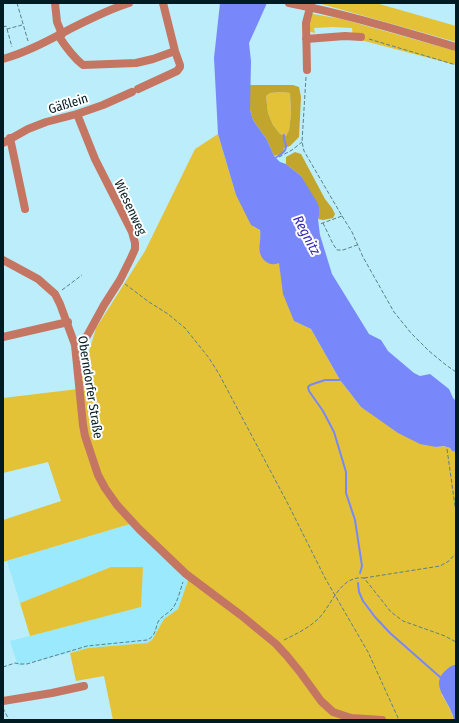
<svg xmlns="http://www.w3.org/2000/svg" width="459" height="723" viewBox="0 0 459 723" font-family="'Fira Sans Condensed',sans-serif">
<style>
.built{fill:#9be9fc}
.green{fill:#e3c238}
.forest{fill:#c2a52d;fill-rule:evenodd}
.water{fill:#7888fb}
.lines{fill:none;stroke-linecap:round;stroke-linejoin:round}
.stream{stroke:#7888fb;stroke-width:2}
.path{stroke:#5a808a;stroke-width:1;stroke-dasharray:4 2;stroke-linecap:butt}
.minor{stroke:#c47662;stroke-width:8}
.labels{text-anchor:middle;stroke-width:4;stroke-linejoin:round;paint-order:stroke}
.street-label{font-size:13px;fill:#001c22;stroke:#fff}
.water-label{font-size:14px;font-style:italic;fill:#322aaf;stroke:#fff}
</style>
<rect width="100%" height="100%" fill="#bbedfa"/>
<path class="built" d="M130,524L190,575L178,609L164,619L152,640L147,643L88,648L18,666L10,641L141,607L143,567H111L20,603L7,561Z"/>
<path class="green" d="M318,3H376L456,26V42Z
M311,14H313L342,19L456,51V65L353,38L352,28L333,27L314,28L315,33L311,32L310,31L309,22Z
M281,92L290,93L291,114L289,130L286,136L280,134L273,125L268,113L266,96L270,93Z
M218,134L236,195L254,227C263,230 261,234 260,242L279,262L294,321L311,329L340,380L361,407L436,447C443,446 448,445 452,451L456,452V665H452L442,695C447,703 452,711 454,720H113L104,676L76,681L70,653L88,648L147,643L152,640L164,619L178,609L190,575L130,524L3,562V520L61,501L48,462L3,473V398L78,389L96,328L145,251L195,149Z
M111,567H143L141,607L30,636L20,603Z"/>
<path class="forest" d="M250,85H293L299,87L301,97L299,137L290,146L284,148L282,154L274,156L267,140L253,120L250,110ZM281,92L290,93L291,114L289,130L286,136L280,134L273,125L268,113L266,96L270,93Z
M295,152L301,154L325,199L332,208L335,214L333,218L323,220L318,219L319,216L301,176L286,164V157Z"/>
<path class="water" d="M220,3H267L249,43L251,61L250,110L253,120L267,140L274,156L280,162L286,164L301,176L317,202L319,207V216L318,219L320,235L332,274L369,334L381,340L388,351L414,373L420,376L430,374L449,389L453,398L456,401V452L452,451L450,448L444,446L436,447L420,444L398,433L361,407L340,380L311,329L294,321L283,294L279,263C273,265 270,265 265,261C255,252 262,241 260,230L251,225L236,195L218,134L214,58Z
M453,665H456V720H454C450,698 423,683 453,665Z"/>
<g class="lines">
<path class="stream" d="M275,158C280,155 286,152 286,146C285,141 283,140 284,135
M340,380H325L310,385L308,387L309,391L323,411L334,432L346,472V493L355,520L362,566L360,573
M358,583L359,592L363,601L375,617L390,633L440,677"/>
<path class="path" d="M17,3L28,41
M3,27L6,26L7,29L22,25
M7,29L12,47
M369,39L456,65
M306,77L302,142L304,151L342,216L320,224
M279,157L292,150L302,142
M342,216L352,232L363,257L394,312L411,333L429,351L446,365L456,372
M323,223L333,244L337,250H343L357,245
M125,284L149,302L168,314L185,328L209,358L219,374L288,504L325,578L368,652L399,720
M62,290L82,275
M447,449L456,513
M364,578L440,566L449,561L456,553
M284,640C296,634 309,628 319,618C332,605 340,575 364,578L391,612L403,621L445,636L456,642
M3,667L15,663L20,664H27L87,646L147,640C156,636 155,629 158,622C161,616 168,614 172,609C178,602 180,590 183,582
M3,708L9,720"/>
<path class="minor" d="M55,3L57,22L62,34
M289,3C346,14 401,31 456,47
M58,35C65,46 73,57 83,65L136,63L153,59L175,51
M306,39L345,36L361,37
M3,59C28,52 51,39 74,27C92,18 110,9 129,3
M307,70L306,23L311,4
M138,89L177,71L180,67V65L175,51L163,3
M10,138L25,209
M3,143L28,129L46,122L77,114L103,105L132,92
M3,260L38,279L55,294L60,304L75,345L83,425L85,436L98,475L105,488L117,505L139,529L186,574L242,616L276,644L287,656L300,672L321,701L333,712L351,718L382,720
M3,337L68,322
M75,345L87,336L104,305L120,280L131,258L135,249V243L132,232L95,159L77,114
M3,701L52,693L84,686"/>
</g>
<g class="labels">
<g class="street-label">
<text transform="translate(68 103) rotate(-17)" y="5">Gäßlein</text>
<text transform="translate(131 207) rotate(65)" y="5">Wiesenweg</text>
<text transform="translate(91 387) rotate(81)" y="5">Oberndorfer Straße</text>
</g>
<g class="water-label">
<text transform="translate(307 235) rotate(62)" y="5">Regnitz</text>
</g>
</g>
<rect width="459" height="723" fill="none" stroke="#001c22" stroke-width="8"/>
</svg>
